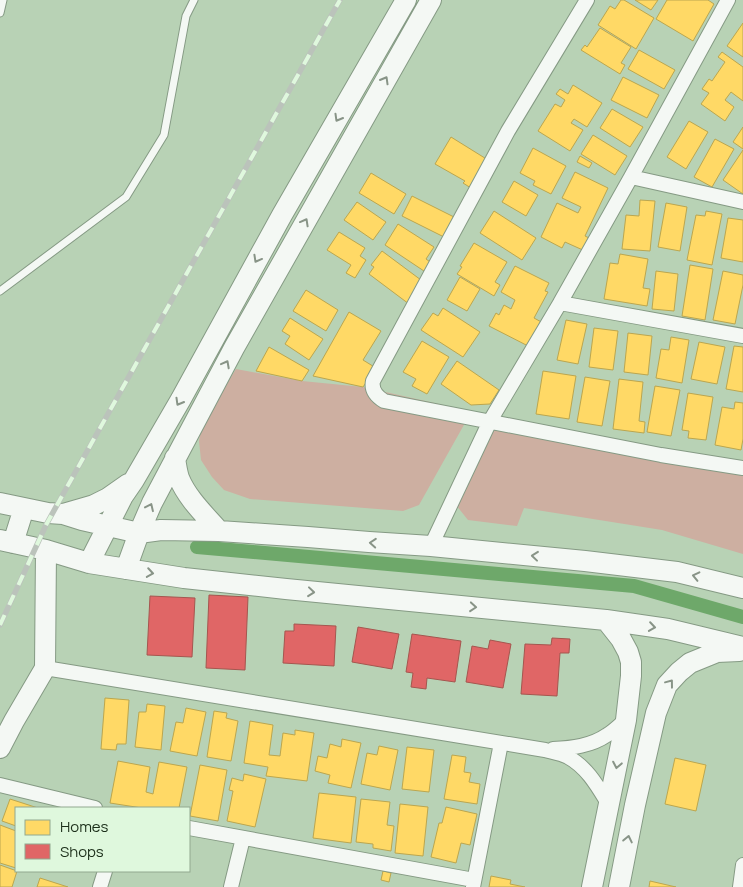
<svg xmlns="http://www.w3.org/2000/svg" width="743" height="887" viewBox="0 0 743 887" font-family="Manrope,sans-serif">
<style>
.green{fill:#cdafa1}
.homes{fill:#ffd966;stroke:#bba64f}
.shops{fill:#e06666;stroke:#a5564f}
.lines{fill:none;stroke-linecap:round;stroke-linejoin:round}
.canal{stroke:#6ea86a;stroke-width:14}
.lane-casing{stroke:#859a84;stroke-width:9}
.street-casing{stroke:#859a84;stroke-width:16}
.secondary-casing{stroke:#859a84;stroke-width:22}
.lane{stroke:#f4f8f4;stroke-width:7}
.street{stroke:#f4f8f4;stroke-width:14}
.secondary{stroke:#f4f8f4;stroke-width:20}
.rail-casing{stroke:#bbc3bb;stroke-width:5.5}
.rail{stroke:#dff8dd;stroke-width:4;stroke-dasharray:11;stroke-linecap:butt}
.oneway{stroke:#889487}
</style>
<rect width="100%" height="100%" fill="#b8d2b5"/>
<path class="green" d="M236,369L302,381L363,387L461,409L465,423L419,505L403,511L250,499L224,490L212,477L201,460L199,441L202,424Z
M494,428L743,469V554L662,530L524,508L517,526L468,520L456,505Z"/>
<path class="homes" d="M621,0H624L654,18L636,49L598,25L610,6L615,9Z
M635,0H658L651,10Z
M667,0H708L714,4L693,41L656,19Z
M743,23V57L727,46Z
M600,28L631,47L621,63L625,65L620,74L581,50L585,45L587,47Z
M639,50L675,70L664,89L628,69Z
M722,52L743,67V101L731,92L725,100L734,107L725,121L701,104L709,93L702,89L709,79L712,81L725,62L718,57Z
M623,77L659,95L647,118L611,100Z
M573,85L602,103L587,127L574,119L571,123L583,130L570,151L538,131L555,104L561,107L565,100L556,94L560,89L568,94Z
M612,109L643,127L630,147L600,128Z
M689,121L708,132L686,169L667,157Z
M743,127V149L733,142Z
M593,135L627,156L615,175L581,154Z
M451,137L488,160L471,188L463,183L465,181L435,164Z
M715,139L734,149L712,187L694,177Z
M533,148L566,166L551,194L533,185L535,181L520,173Z
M743,150V194L723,180Z
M580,156L592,163L589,168L577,162Z
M575,172L608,188L585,236L591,239L585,251L565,242L562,248L541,237L557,203L578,213L581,207L562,198Z
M371,173L406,194L394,214L359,193Z
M514,181L538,195L526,216L502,202Z
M412,196L454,217L444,237L402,216Z
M640,200L655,201L650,251L622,249L626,215L639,216Z
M357,202L386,222L373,240L344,220Z
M666,203L687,207L680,251L658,247Z
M494,211L536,238L522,260L480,233Z
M706,211L722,214L712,265L687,260L696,215L705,216Z
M728,218L743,220V262L721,258Z
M398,224L434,247L426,259L433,264L427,273L385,245Z
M339,232L365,248L360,256L366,260L355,278L346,273L351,265L327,250Z
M474,243L507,262L495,282L500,285L494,296L457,274L462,267L460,266Z
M382,251L425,283L409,304L369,274L374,267L371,265Z
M620,254L648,259L643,288L650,289L647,306L604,299L610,263L618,264Z
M690,265L713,269L705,320L682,316Z
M515,266L549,283L545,291L548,292L534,318L545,324L532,348L489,326L496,313L499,315L504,305L511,309L515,300L501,292Z
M656,271L678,274L674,311L652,309Z
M723,271L743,275V285L735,324L713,320Z
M460,277L480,289L467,311L447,300Z
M306,290L338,310L326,331L293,311Z
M443,308L480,332L463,357L421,330L433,313L438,316Z
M349,312L381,331L363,360L376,368L363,387L313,376Z
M290,318L323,339L309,360L285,344L290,336L282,331Z
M566,320L587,324L578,364L557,360Z
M594,328L618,331L613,370L589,367Z
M628,333L652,336L648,375L624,372Z
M671,337L689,340L682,383L656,378L661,349L669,350Z
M422,341L449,357L427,394L412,386L416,379L403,372Z
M699,342L725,347L717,384L691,379Z
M734,346L743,347V392L726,389Z
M269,347L309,370L302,381L256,371Z
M457,361L499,390L490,404L471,405L441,384Z
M543,371L576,376L569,419L536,414Z
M585,377L610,381L602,426L577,422Z
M619,379L643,382L639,421L645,422L644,433L613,429Z
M655,386L680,390L671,436L647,432Z
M688,393L713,397L706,440L688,438L689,431L682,430Z
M735,402L743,403V439L741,450L715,445L722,407L734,409Z
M105,698L129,700L126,744H117L116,750L101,749Z
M147,704L165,706L161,750L135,747L139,712H146Z
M186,708L206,712L197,756L170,751L176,722L183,723Z
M214,711L227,713L226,718L238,721L231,761L207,757Z
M250,721L273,725L269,755L280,756L283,733L295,735V730L314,733L307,781L266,776L268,767L244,763Z
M342,739L361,743L351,788L328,783L330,775L315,771L318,756L327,758L330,744L341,747Z
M379,746L398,750L390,790L361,784L367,753L377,755Z
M407,747L434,750L429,792L402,789Z
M452,755L466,757L464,772L471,773L469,782L480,784L477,804L444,799Z
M675,758L706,765L696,811L665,804Z
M118,761L150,767L146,792L153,794L159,762L187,767L179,808H142L110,803Z
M200,765L227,770L218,821L190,816Z
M244,774L266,779L255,827L227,821L233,791L229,790L232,778L243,781Z
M319,793L356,797L351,843L313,838Z
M10,799L38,808H16V826L2,821Z
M361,799L390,802L387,825L394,826L391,851L373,848V844L356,842Z
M400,804L428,807L423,856L395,853Z
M446,807L477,814L470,845L461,843L456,863L431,857L439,823H442Z
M0,825L16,831V868L0,863Z
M0,865L17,871L12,887H0Z
M383,871L391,873L389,882L381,880Z
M491,876L511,880L510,884L525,887H489Z
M40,878L68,887H37Z
M650,881L676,887H649Z"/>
<path class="shops" d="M209,595L248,597L245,670L206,668Z
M150,596L195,598L192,657L147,655Z
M294,624L336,626L334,666L283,663L285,631H294Z
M358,627L399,634L392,669L352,662Z
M412,634L461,641L455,682L427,678L426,689L411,687L413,673L406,672Z
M552,638L570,639L569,653H560L557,696L521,694L525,644L551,645Z
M490,640L511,644L503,688L466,682L472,646L488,649Z"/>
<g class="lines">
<path class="canal" d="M197,547L634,586L743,617"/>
<defs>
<path id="lane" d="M0,13L3,0
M0,291L126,197L164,135L186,16L194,0"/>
<path id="street" d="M587,0L508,131L373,381C371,390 376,396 384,401L661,455L743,468
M631,177L743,202
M560,303L743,336
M431,546L490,421L560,303L631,177L728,0
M45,668L545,750C552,752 561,753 568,757C587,767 598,787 609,805
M553,749C572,748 591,746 607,735C614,731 619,725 626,720
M0,785L95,808
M189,828L474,880
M100,887L105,871
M231,887L243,838
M473,887L501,743
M740,887L743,865"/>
<path id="secondary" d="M175,458C176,465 177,472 179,478C187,498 205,515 219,531
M0,503L48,513L63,514L82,520L139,533L161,530L219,531L308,537L369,542L431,546L585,561L677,572L743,588
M63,514L94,505L108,498L128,484
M0,540L46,550L89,563L184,578L286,589L606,620L668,629L743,647
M13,543L24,508
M89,563L123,496L134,480L181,399L282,215L406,0
M126,569L139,533L152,503L234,348L431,0
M0,748L14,721L45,668L46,550
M592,887L626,720L631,676V662L628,652L621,639L606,620
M619,887L635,805L656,713L667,685L679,672L690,663L717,652L739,651"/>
</defs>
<use href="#lane" class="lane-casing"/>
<use href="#street" class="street-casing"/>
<use href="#secondary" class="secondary-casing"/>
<use href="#lane" class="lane"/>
<use href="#street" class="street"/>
<use href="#secondary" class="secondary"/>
<defs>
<path id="rail" d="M0,625L46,525L67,487L340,0"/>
</defs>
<use href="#rail" class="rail-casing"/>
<use href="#rail" class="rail"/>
</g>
<defs><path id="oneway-chevron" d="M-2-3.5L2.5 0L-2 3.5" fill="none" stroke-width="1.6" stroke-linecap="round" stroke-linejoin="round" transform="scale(1.25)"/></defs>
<g class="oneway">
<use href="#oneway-chevron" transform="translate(385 80) rotate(-60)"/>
<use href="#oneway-chevron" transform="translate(338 118) rotate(120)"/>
<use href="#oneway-chevron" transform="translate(305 222) rotate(-61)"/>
<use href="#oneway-chevron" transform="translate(257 259) rotate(119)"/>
<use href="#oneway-chevron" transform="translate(226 364) rotate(-62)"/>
<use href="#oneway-chevron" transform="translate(179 402) rotate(120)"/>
<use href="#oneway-chevron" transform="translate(150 507) rotate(-65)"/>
<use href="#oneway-chevron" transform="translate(373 543) rotate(-176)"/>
<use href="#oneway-chevron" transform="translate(535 556) rotate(-174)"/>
<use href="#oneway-chevron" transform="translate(150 573) rotate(9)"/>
<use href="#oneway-chevron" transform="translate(696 576) rotate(-167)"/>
<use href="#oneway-chevron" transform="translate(311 592) rotate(6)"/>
<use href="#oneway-chevron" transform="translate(473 607) rotate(5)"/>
<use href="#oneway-chevron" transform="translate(652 627) rotate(8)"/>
<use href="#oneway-chevron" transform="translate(670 683) rotate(-53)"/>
<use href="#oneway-chevron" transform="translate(617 765) rotate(101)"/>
<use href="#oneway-chevron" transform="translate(628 839) rotate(-78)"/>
</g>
<rect x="15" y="807" width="175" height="65" fill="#dff8dd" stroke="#91a88f"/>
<rect x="25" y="820" width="25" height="15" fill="#ffd966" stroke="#91a88f"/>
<text x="60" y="832" font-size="15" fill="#1c2f1a">Homes</text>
<rect x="25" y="844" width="25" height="15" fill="#e06666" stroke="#91a88f"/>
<text x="60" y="857" font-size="15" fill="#1c2f1a">Shops</text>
</svg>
